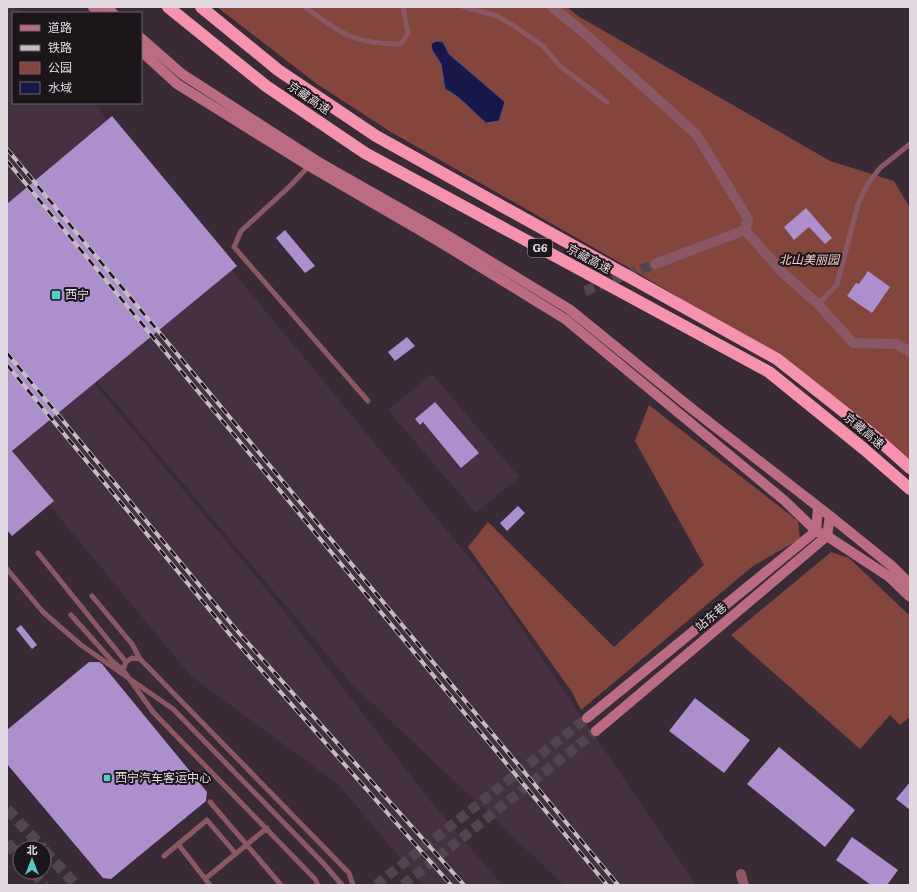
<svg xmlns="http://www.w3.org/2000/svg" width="917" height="892" viewBox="0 0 917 892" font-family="Literata,'Noto Sans SC',serif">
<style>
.built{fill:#453141}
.green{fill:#84453c}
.water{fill:#18174a;stroke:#555277}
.building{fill:#ac8fcc}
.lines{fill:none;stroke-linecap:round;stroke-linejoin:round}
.minor-tunnel{stroke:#524550;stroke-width:10;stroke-dasharray:10 5;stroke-linecap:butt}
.secondary-tunnel{stroke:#524550;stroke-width:10;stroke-dasharray:10 5;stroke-linecap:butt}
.trunk-tunnel{stroke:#524550;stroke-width:11;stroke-dasharray:11 5.5;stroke-linecap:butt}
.service{stroke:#8a5865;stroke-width:5}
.minor{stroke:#8a5865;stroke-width:10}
.secondary{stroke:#bb6c83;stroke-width:10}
.motorway{stroke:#f593af;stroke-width:12}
.rail-casing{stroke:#c5bbc2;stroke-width:4}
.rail{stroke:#1c161b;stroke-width:2.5;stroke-dasharray:8;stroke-linecap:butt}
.service-bridge{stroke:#8a5865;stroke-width:5}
.poi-dot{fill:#53cdcb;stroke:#1c161b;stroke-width:1.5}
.labels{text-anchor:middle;stroke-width:4;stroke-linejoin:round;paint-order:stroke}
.shield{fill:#1c161b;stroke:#a79fa6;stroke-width:1}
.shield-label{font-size:11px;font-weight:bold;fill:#e3dae1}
.street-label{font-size:12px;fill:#e3dae1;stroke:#1c161b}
.park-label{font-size:12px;font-style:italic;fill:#f9cfc7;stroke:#1c161b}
.poi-label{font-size:12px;fill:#e3dae1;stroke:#1c161b;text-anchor:start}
</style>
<rect width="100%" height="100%" fill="#392b36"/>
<path class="built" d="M7,7H15L20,13H13V103H94L494,588L696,885H564L351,683L7,274Z
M7,279L276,601L432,803L502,885H423L339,785L191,676L7,454Z
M432,374L519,477L476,513L388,410Z"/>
<path class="green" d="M217,7H567L578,16L830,161L894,181L910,208V462L748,339L638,273L391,132L317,84Z
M649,405L798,521L800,539L753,566L581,710L572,692L468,547L488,522L614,647L704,565L635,441Z
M831,552L849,558L910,616V717L900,725L890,715L860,749L731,635Z"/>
<path class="water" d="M436,41L443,42L449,54L505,102L499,121L486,123C472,111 461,97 445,89L441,64L432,50L431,44Z"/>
<path class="building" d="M112,116L237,266L12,451L54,501L12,536L7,530V204Z
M806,208L832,238L825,244L809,227L794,240L784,227Z
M285,230L315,266L305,273L276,238Z
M868,271L890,287L872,313L847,296L856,283L859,284Z
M407,337L415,346L395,361L388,352Z
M435,402L479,453L461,468L423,422L420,425L415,419Z
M518,506L525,513L507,531L500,523Z
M21,625L37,645L32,649L16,629Z
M89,662H99L102,664L207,792L206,801L111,879L103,878L7,764V730Z
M695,698L750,740L724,773L669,731Z
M779,747L855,810L825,847L747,784Z
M910,782V810L896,799Z
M852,837L898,870L887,885H871L836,860Z"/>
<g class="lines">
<path class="minor-tunnel" d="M585,291L655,264"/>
<path class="secondary-tunnel" d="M376,885L587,718
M403,885L596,731"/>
<path class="trunk-tunnel" d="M7,809L43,848
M7,843L20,857
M44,850L76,885
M33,872L45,885"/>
<path class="service" d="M305,7C342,34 354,44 401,44L408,33L403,7
M464,7L497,16L514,26L543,46L560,66L607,102
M309,166L289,187L241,231L234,247L368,401
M818,304L837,285L858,204L867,185L880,168L910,144
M38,553L126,662
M92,596L132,644L140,659
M71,615L112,661L123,670
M210,802L281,885
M178,844L210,885
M164,856L207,820L236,854
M323,863L342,885
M205,879L267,828
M318,885L315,879L153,712L123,670L126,662L132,658L140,659L147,666L349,873L353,885"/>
<path class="minor" d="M552,7L583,32L697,135L748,219L745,230L783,273L818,304L853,343L897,344L910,352
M655,264L745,230
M741,874L744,885"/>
<path class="secondary" d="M93,7L100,13
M107,7L113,13
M141,38L182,74L317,161L442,232L569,309L691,408L830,516L893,567L910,584
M141,51L177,84L309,166L438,241L565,319L785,501L816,531L827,536L888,576L910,597
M587,718L816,531L818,508
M596,731L827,536L830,516"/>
<path class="motorway" d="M168,7L266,86L365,153L769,372L864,449L910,489
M201,7L278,70L376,136L777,359L872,434L910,468"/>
<defs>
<path id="rail" d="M7,149L618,885
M7,161L607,885
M7,353L239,633L464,885
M7,365L232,637L451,885"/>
</defs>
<use href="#rail" class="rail-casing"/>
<use href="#rail" class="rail"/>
<path class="service-bridge" d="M7,569L43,612L81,645L173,709L323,863"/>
</g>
<g class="poi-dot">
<rect x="51" y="290" width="10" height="10" rx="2"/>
<rect x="103" y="774" width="8" height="8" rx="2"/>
</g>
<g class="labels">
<rect class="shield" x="528" y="239" width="24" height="18" rx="3"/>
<g class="shield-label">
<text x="540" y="252">G6</text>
</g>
<g class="street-label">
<text transform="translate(309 98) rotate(34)" y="4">京藏高速</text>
<text transform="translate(589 259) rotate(28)" y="4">京藏高速</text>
<text transform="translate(864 431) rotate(40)" y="4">京藏高速</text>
<text transform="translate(711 617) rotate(-40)" y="4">站东巷</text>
</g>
<g class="park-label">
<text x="809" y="264">北山美丽园</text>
</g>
<g class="poi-label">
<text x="65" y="299">西宁</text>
<text x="115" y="782">西宁汽车客运中心</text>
</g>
</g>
<rect width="917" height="892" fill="none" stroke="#e3dae1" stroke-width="16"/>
<rect x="12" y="12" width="130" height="92" fill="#1c161b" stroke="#6c646a"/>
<rect x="20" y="25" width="20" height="6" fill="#bb6c83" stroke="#6c646a"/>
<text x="48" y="32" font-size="12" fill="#e3dae1">道路</text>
<rect x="20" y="45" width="20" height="6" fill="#c5bbc2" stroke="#6c646a"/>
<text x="48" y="52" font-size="12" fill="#e3dae1">铁路</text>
<rect x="20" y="62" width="20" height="12" fill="#84453c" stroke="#6c646a"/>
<text x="48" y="72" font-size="12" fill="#e3dae1">公园</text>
<rect x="20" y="82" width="20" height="12" fill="#18174a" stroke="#6c646a"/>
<text x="48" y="92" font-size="12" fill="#e3dae1">水域</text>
<g transform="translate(32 860)"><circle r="19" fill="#1c161b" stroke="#6c646a"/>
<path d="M0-3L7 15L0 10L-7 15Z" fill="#53cdcb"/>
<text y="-6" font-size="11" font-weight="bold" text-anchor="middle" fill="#e3dae1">北</text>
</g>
</svg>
